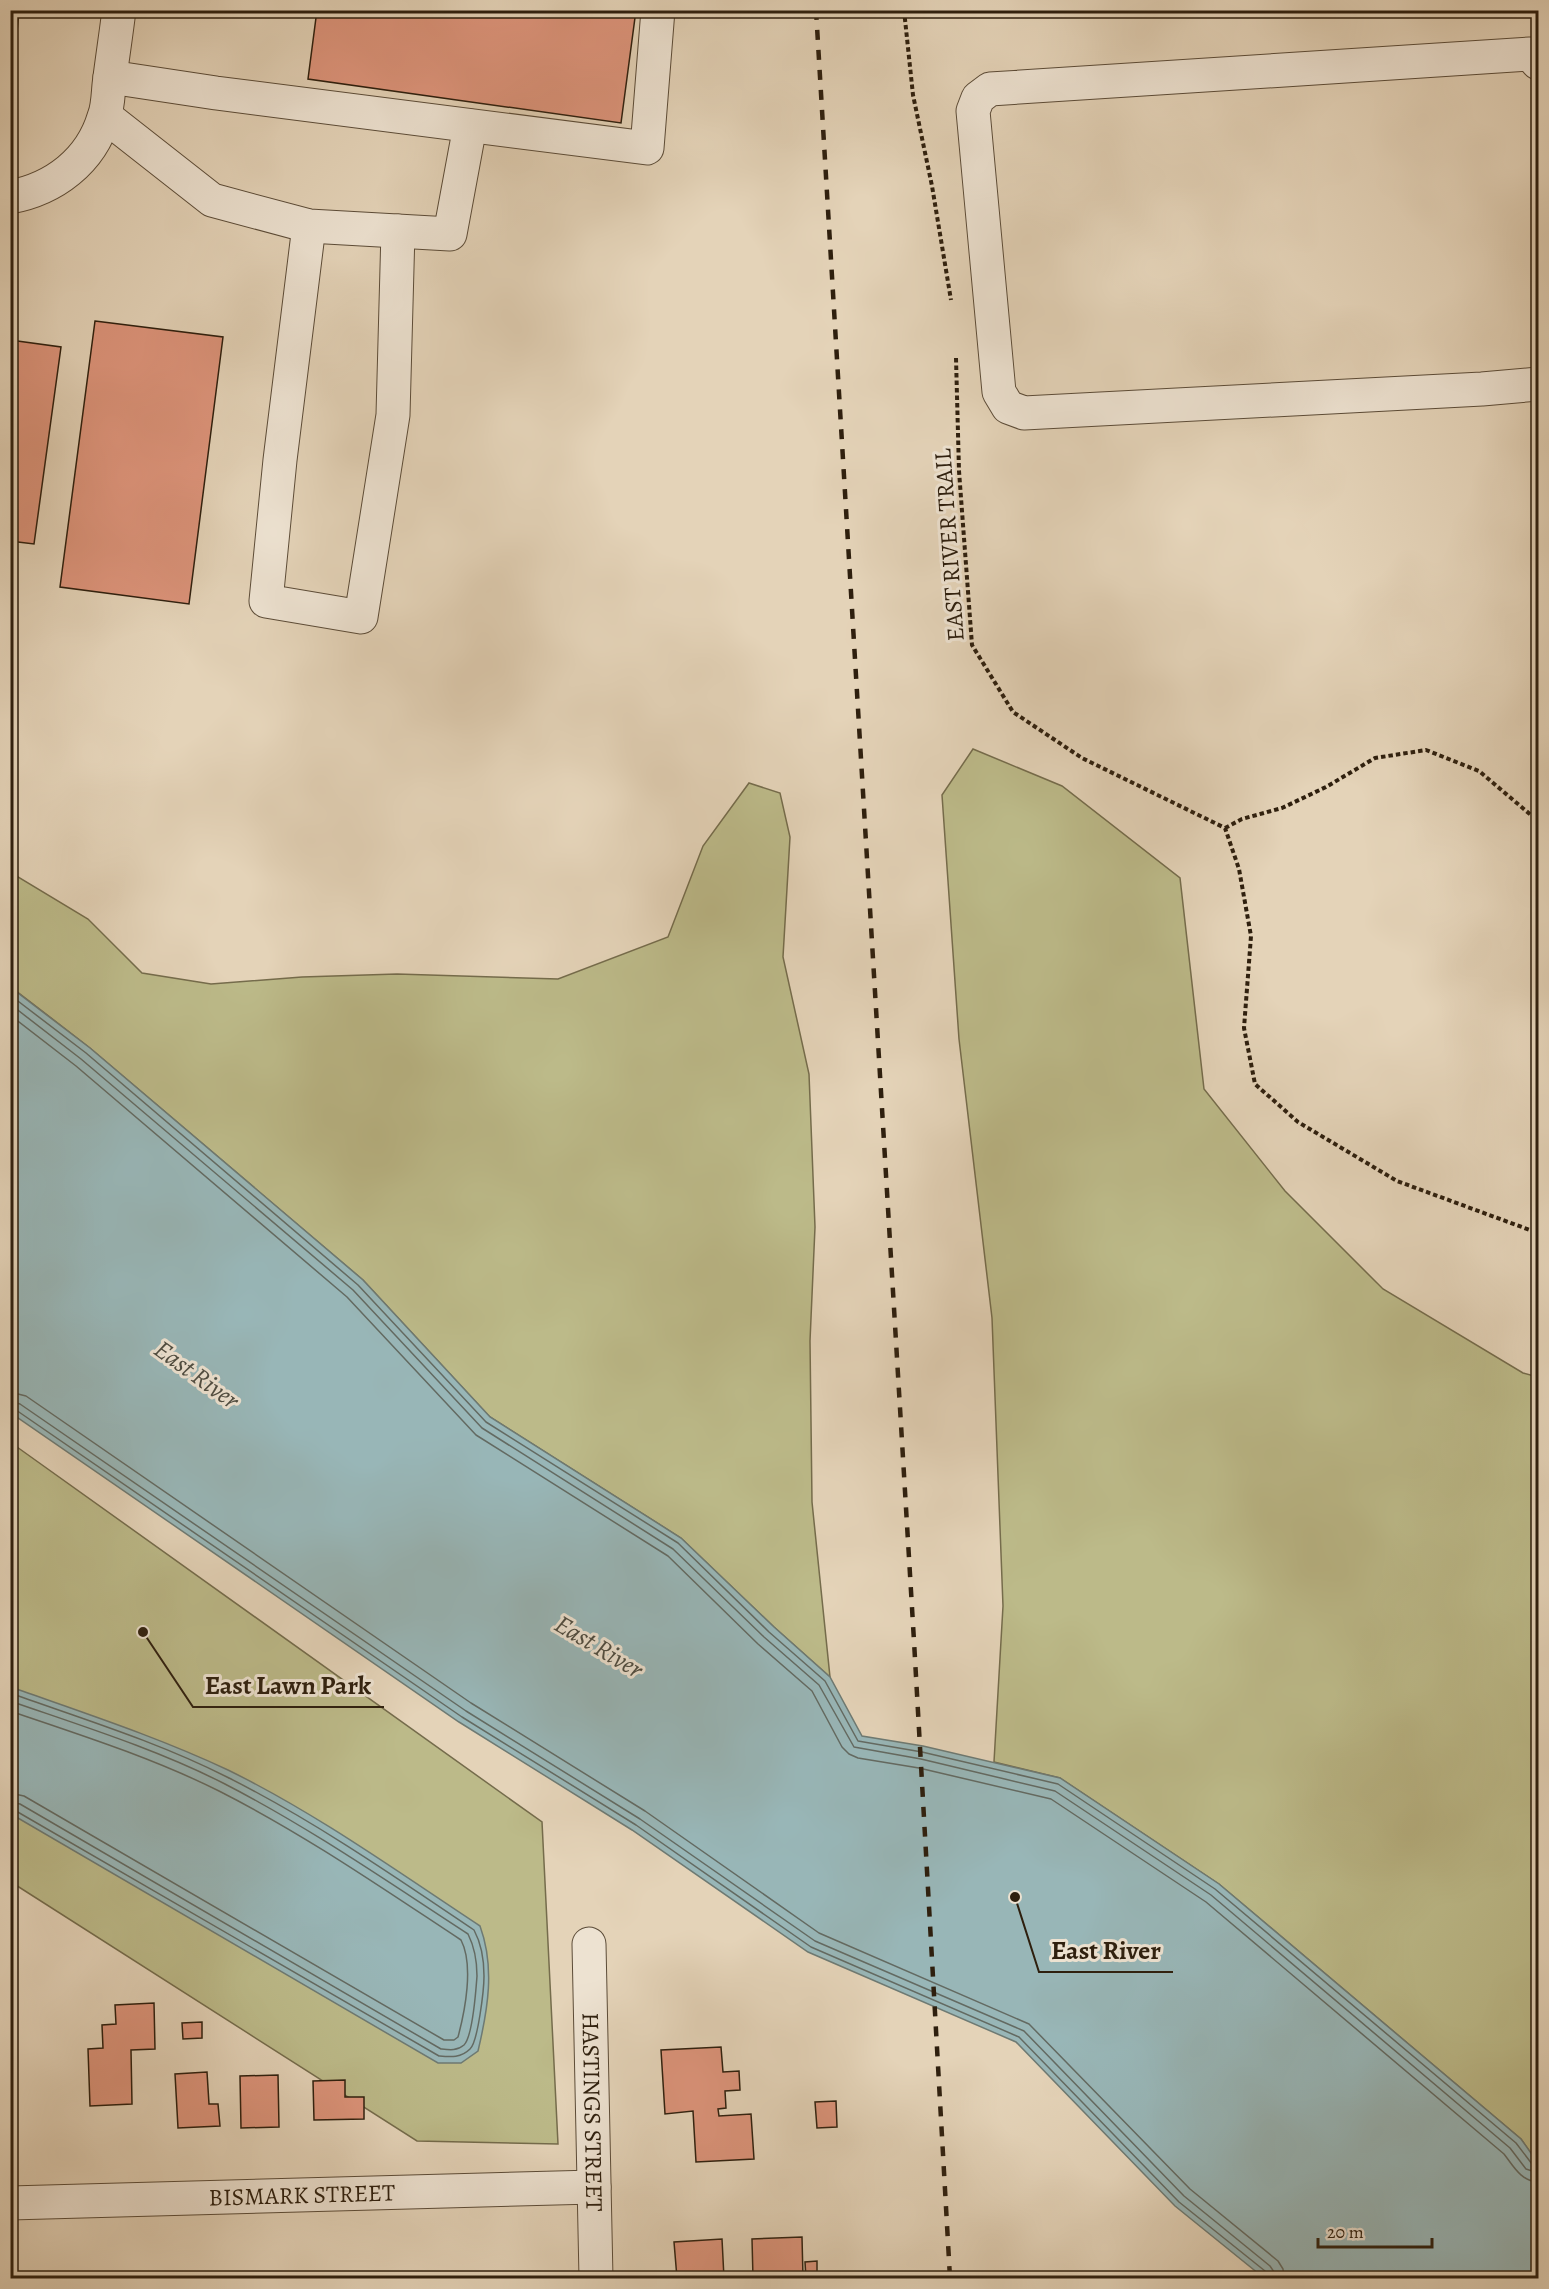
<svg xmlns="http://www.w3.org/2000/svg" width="1549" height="2289" viewBox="0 0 1549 2289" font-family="Alegreya,serif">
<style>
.green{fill:#bcba89;stroke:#756c4c;stroke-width:1.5}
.water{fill:#98b6b7;stroke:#6e7a73;stroke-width:1.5}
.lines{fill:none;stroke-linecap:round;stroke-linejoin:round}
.shore{stroke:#636a62;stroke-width:1.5}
.building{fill:#dd947b;stroke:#2e1f0e;stroke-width:1.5}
.minor-casing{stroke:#5c4c38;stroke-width:35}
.path{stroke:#2e1f0e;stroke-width:4;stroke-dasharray:4.5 3;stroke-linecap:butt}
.minor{stroke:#ede2d1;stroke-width:33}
.rail{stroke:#2e1f0e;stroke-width:4.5;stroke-dasharray:10 10;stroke-linecap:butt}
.labels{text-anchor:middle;stroke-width:6;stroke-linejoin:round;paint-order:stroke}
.street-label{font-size:24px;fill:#2e1f0e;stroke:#ede2d1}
.water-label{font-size:26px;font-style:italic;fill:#4e4c41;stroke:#ede2d1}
.leader{fill:none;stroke:#2e1f0e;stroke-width:2}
.callout-dot{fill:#2e1f0e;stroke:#ede2d1;stroke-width:2}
.callout-label{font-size:26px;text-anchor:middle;font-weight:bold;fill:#2e1f0e;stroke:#ede2d1;stroke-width:6;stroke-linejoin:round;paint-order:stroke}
</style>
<rect width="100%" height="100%" fill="#e4d3b8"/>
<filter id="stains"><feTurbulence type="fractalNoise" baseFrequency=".00333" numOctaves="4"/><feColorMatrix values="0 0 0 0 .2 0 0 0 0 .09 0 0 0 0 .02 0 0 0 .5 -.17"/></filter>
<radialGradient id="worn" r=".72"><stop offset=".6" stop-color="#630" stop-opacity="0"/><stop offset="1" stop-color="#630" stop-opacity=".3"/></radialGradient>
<path class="green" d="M973,749L1062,786L1180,878L1204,1089L1285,1191L1383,1289L1523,1373L1538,1377V2163L1521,2139L1219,1884L1060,1778L994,1762L1003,1606L992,1318L959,1039L942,795Z
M749,783L780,793L790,837L783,957L809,1074L815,1227L810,1341L812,1502L830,1677L774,1627L681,1538L490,1417L363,1280L90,1048L11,987L10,872L88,919L142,973L211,984L302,977L397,974L558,979L668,937L703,846Z
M10,1442L542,1822L558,2144L417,2141L11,1882Z"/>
<path class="water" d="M10,987L90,1048L363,1280L490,1417L681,1538L774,1627L830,1677L862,1736L923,1746L1060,1778L1219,1884L1521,2139L1538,2163V2278H1264L1175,2206L1016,2042L808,1952L632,1830L459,1722L11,1413Z
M11,1687C84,1713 158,1737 228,1770C316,1813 398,1872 480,1926C495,1967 488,2009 478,2051L461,2063H438L11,1814Z"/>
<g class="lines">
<path class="shore" d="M10,995L86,1053L358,1285L486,1422L678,1543L769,1632L825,1681L858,1741L922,1752L1058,1784L1215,1889L1516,2143L1532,2164L1538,2166
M10,1004L81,1059L353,1290L482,1428L673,1549L764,1637L819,1685L854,1747L921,1759L1055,1791L1211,1895L1510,2148L1526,2169L1538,2173
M10,1015L76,1066L347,1297L476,1435L668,1556L758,1644L812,1691L842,1747L849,1754L858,1758L919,1768L1051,1799L1206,1902L1504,2154C1514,2167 1521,2181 1538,2182
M10,1392L26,1396L471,1703L645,1811L819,1933L1029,2024L1190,2189L1278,2261L1283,2269L1284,2278
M10,1401L20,1404L466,1711L640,1819L815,1941L1024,2031L1184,2196L1270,2266L1274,2272L1275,2278
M10,1409L16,1410L462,1717L636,1825L811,1947L1019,2037L1179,2202L1265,2271L1267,2278
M10,1693C83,1719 158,1742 227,1777C313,1820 394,1876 474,1930C481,1943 484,1961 484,1976C484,1989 478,2042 470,2049C461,2058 451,2057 439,2056L16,1811L10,1810
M10,1701C82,1726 156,1749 223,1783C309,1827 388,1882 468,1934C474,1946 477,1963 477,1976C476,1989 473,2036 464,2045C457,2051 450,2050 441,2049L20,1804L10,1802
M10,1711C81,1735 153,1758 219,1791C304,1834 382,1888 461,1940C474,1965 465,2011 458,2037L454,2040H444L24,1796L10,1793"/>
</g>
<path class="building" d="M10,10H19L11,96H10Z
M317,10H636L621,123L308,79Z
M95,321L223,337L189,604L60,587Z
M10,340L61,347L34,544L10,541Z
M154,2003L155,2049L131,2050L132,2104L90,2106L88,2049L103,2048L102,2025L116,2024L115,2005Z
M202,2022V2038L183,2039L182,2023Z
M721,2047L723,2072L739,2071L740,2090L725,2091L726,2108L718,2109L719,2116L751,2114L754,2159L696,2162L693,2111L665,2114L661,2050Z
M207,2072L209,2104H218L220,2126L178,2128L175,2074Z
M278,2075L279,2127L241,2128L240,2076Z
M345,2080V2097H364V2119L314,2120L313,2081Z
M836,2101L837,2127L817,2128L815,2102Z
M802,2237L803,2278H753L752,2239Z
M722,2239L724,2278H677L674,2242Z
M817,2261V2278H806L805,2262Z"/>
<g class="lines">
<defs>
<g id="minor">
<path d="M1538,63L1530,54L990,89L978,98L973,111L999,392L1008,407L1024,413L1482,389L1538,384"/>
<path d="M110,77L216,93L647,148L658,10"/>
<path d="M105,116L212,200L309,226L450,234L470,126"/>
<path d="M10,197C54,189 91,161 104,117C108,107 108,95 109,85C112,60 116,35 119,10"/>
<path d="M309,226L280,460L266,601L361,617L393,415L398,231"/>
<path id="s1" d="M589,1944L596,2278"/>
<path id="s2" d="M10,2203L594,2187"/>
</g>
</defs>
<use href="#minor" class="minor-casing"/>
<path class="path" d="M904,10L913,95L932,186L951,300
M956,358L959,471L972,645L1013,712L1082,758L1225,828L1239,869L1251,936L1244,1028L1255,1084L1298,1122L1397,1181L1538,1233
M1225,828L1242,819L1282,808L1326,787L1375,758L1426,750L1479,771L1538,821"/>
<use href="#minor" class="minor"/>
<path class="rail" d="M816,10L914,1641L950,2278"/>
</g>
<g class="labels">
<g class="street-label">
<text transform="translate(949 545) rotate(-94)" y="8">EAST RIVER TRAIL</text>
<text dy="8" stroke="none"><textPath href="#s1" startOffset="168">HASTINGS STREET</textPath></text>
<text dy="8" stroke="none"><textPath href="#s2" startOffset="292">BISMARK STREET</textPath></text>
</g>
<g class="water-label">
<text transform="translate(197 1374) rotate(36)" y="9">East River</text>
<text transform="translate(599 1646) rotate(31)" y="9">East River</text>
</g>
</g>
<path class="leader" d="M143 1632L193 1707H384M1015 1897L1039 1972H1173"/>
<g class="callout-dot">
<circle cx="143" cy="1632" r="6"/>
<circle cx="1015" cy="1897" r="6"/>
</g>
<g class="callout-label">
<text x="288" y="1694">East Lawn Park</text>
<text x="1106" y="1959">East River</text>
</g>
<rect width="1549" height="2289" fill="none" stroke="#e4d3b8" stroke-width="36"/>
<rect x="12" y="12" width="1525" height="2265" fill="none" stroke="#2e1f0e" stroke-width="3"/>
<rect x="18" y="18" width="1513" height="2253" fill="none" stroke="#2e1f0e" stroke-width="1.5"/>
<path d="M1318 2238v9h114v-9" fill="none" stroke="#2e1f0e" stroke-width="3"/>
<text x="1327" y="2238" font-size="18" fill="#2e1f0e" stroke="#ede2d1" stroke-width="4.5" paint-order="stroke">20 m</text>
<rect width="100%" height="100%" filter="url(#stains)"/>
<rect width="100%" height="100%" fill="url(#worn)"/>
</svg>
